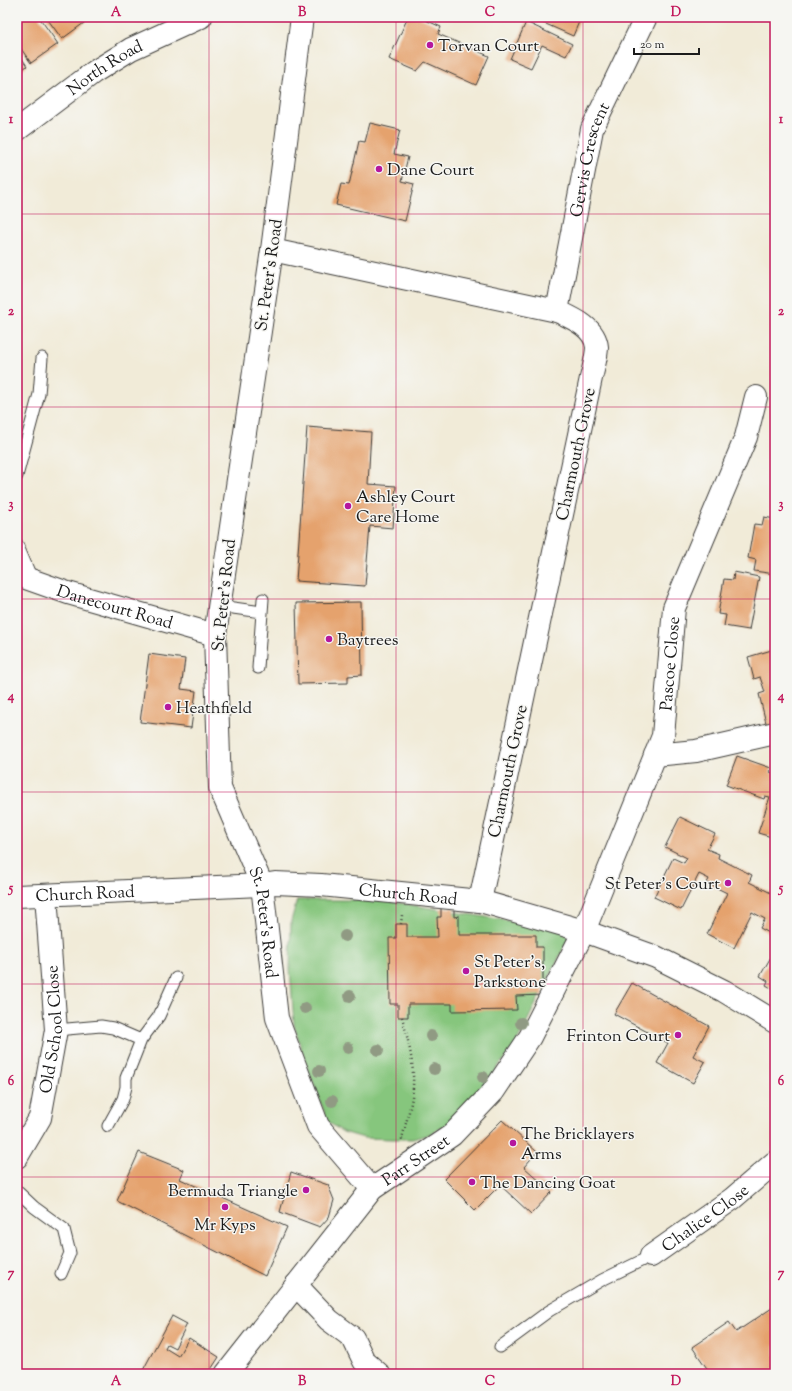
<svg xmlns="http://www.w3.org/2000/svg" width="792" height="1391" viewBox="0 0 792 1391" font-family="'Sorts Mill Goudy',serif">
<style>
.green{fill:#86c67d;stroke:#51714c}
.building{fill:#e5a26d}
.lines{fill:none;stroke-linecap:round;stroke-linejoin:round}
.service-casing{stroke:#3c3b38;stroke-width:13}
.minor-casing{stroke:#3c3b38;stroke-width:24}
.tertiary-casing{stroke:#3c3b38;stroke-width:24}
.path{stroke:#3c3b38;stroke-width:2.5;stroke-dasharray:1 3;stroke-linecap:butt}
.service{stroke:#fff;stroke-width:11}
.minor{stroke:#fff;stroke-width:22}
.tertiary{stroke:#fff;stroke-width:22}
.tree{fill:#909a83}
.grid{fill:none;stroke:#c2185b;stroke-width:1;stroke-opacity:0.55}
.poi-dot{fill:#b5179e;stroke:#f6f6f2;stroke-width:1.5}
.labels{text-anchor:middle;stroke-width:3;stroke-linejoin:round;paint-order:stroke}
.poi-label{font-size:17px;fill:#1c1c1c;stroke:#f6f6f2;text-anchor:start}
.street-label{font-size:17px;fill:#1c1c1c;stroke:#f6f6f2}
.neatline{fill:none;stroke:#c2185b;stroke-width:1.5}
.grid-label{font-size:13px;text-anchor:middle;font-weight:bold;fill:#c2185b}
</style>
<rect width="100%" height="100%" fill="#f6f6f2"/>
<filter id="ink" filterUnits="userSpaceOnUse"><feTurbulence type="fractalNoise" baseFrequency=".025" numOctaves="2"/><feDisplacementMap in="SourceGraphic" scale="8" xChannelSelector="R" yChannelSelector="G"/><feConvolveMatrix kernelMatrix="1 2 1 2 8 2 1 2 1" color-interpolation-filters="sRGB"/></filter>
<filter id="wash" filterUnits="userSpaceOnUse"><feTurbulence type="fractalNoise" baseFrequency=".012" numOctaves="4" result="noise"/><feDisplacementMap in="SourceGraphic" scale="16" xChannelSelector="R" yChannelSelector="G"/><feGaussianBlur stdDeviation="0.9" result="paint"/><feColorMatrix in="noise" values="0 0 0 0 0 0 0 0 0 0 0 0 0 0 0 0 0 1.4 0 .05"/><feComposite in="paint" operator="in"/></filter>
<g filter="url(#wash)">
<rect width="100%" height="100%" fill="#f1ebd8"/>
<path class="green" d="M297,900H381L559,929L569,937L516,1044L471,1101L450,1122L430,1134L413,1139H392L364,1138L343,1132L328,1122L306,1064L294,1025L290,968L291,921Z"/>
<g id="blocks">
<path class="building" d="M25,17H39L58,44L31,63L17,43V23Z
M46,17H86L88,20L62,39Z
M408,17H419L441,27L438,34L489,56L476,85L425,62L417,71L389,59Z
M530,17H581L573,36Z
M526,22L572,44L566,56L542,45L531,68L510,59Z
M17,51L27,66L17,73Z
M370,123L400,130L394,154L408,157L402,181L414,184L405,221L336,205L341,184L349,185L359,141L365,142Z
M307,427L371,432L368,484L396,486L393,528L370,526L365,586L296,581Z
M764,517L775,519V574L754,571L756,560L748,558L754,524L762,525Z
M734,572L759,577L749,630L724,626L726,615L718,614L724,579L733,580Z
M361,602L362,675L348,676V683L298,684L296,603Z
M775,649V725L767,727L759,694L765,692L760,677L754,679L748,657Z
M149,654L185,659L181,689L196,691L191,728L140,722Z
M737,756L771,768L770,772L775,774V838L758,833L770,797L765,796L764,799L726,785Z
M680,817L715,834L707,849L719,854L718,858L752,875L749,882L775,895V936L760,928L765,919L752,912L734,948L707,934L727,893L707,883L709,879L699,874L681,910L654,897L673,858L684,863L687,858L665,847Z
M441,908H454V917L459,916V935H536V947H543V995L516,996L517,1010L452,1011V1004H408V1017H398V1004H390L389,938H396V924H407V937H438L437,917H441Z
M775,950V990L766,985L768,981L760,976Z
M632,983L709,1026L693,1056L705,1062L693,1083L657,1063L668,1043L614,1014Z
M502,1120L537,1152L524,1167L552,1192L531,1214L500,1185L475,1210L444,1179Z
M139,1152L184,1170L180,1179L287,1227L265,1276L117,1201Z
M291,1172L328,1185L334,1200L329,1217L320,1227L280,1212Z
M775,1306V1368L765,1374H711L692,1347L729,1322L736,1332Z
M172,1316L187,1324L175,1348L167,1344L165,1348L178,1356L189,1338L219,1357L208,1374H141Z"/>
</g>
</g>
<g filter="url(#ink)">
<use href="#blocks" fill-opacity="0" stroke="#3c3b38" stroke-width="1"/>
<g class="lines">
<defs>
<path id="service" d="M17,476L39,394L42,358
M17,544L32,579
M219,606L262,612
M258,668L263,599
M56,1030L101,1026L113,1028L141,1040L159,1016L176,978
M108,1126L123,1099L126,1087V1078L141,1040
M17,1191L34,1207L64,1229L70,1253L61,1274
M500,1347L549,1311L602,1280L651,1256"/>
<g id="minor">
<path id="s1" d="M302,17L272,250L215,635L220,788L262,885L277,1018L318,1126L372,1189"/>
<path d="M272,250L557,311C572,318 595,327 597,347C597,355 593,370 591,378L480,901"/>
<path id="s2" d="M557,311L592,129L646,17"/>
<path id="s3" d="M17,575L68,593L215,635"/>
<path d="M655,755L696,751L775,733"/>
<path id="s4" d="M17,896L262,885L275,883L321,885L480,901L584,931L656,957L724,991L775,1022"/>
<path id="s5" d="M17,1157L40,1118L56,1030L46,895"/>
<path id="s6" d="M651,1256L732,1199L775,1162"/>
<path d="M296,1285L329,1320L353,1338L364,1361L379,1374"/>
<path id="s7" d="M226,1374L372,1189L452,1135L493,1092L530,1037L584,931L663,736L674,608L746,437L756,397"/>
</g>
<g id="tertiary">
<path id="s8" d="M17,130L94,72L131,49L201,17"/>
</g>
</defs>
<use href="#service" class="service-casing"/>
<use href="#minor" class="minor-casing"/>
<use href="#tertiary" class="tertiary-casing"/>
<path class="path" d="M401,924L402,915
M402,1017C409,1043 416,1070 412,1097C410,1111 405,1125 402,1139L403,1142"/>
<use href="#service" class="service"/>
<use href="#minor" class="minor"/>
<use href="#tertiary" class="tertiary"/>
</g>
<g class="tree">
<circle cx="345" cy="936" r="6"/>
<circle cx="350" cy="996" r="6"/>
<circle cx="305" cy="1008" r="6"/>
<circle cx="521" cy="1023" r="6"/>
<circle cx="431" cy="1036" r="6"/>
<circle cx="348" cy="1048" r="6"/>
<circle cx="378" cy="1050" r="6"/>
<circle cx="434" cy="1069" r="6"/>
<circle cx="319" cy="1071" r="6"/>
<circle cx="483" cy="1077" r="6"/>
<circle cx="332" cy="1101" r="6"/>
</g>
</g>
<path class="grid" d="M209,17V1374M396,17V1374M583,17V1374M17,214H775M17,407H775M17,599H775M17,792H775M17,984H775M17,1177H775"/>
<g class="poi-dot">
<circle cx="430" cy="45" r="4"/>
<circle cx="379" cy="169" r="4"/>
<circle cx="348" cy="506" r="4"/>
<circle cx="329" cy="639" r="4"/>
<circle cx="168" cy="707" r="4"/>
<circle cx="728" cy="883" r="4"/>
<circle cx="466" cy="971" r="4"/>
<circle cx="678" cy="1035" r="4"/>
<circle cx="513" cy="1143" r="4"/>
<circle cx="472" cy="1182" r="4"/>
<circle cx="306" cy="1190" r="4"/>
<circle cx="225" cy="1207" r="4"/>
</g>
<g class="labels">
<g class="poi-label">
<text x="438" y="51">Torvan Court</text>
<text x="387" y="175">Dane Court</text>
<text x="356" y="502">Ashley Court<tspan x="356" dy="20">Care Home</tspan></text>
<text x="337" y="645">Baytrees</text>
<text x="176" y="713">Heathfield</text>
<text x="720" y="889" text-anchor="end">St Peter's Court</text>
<text x="474" y="967">St Peter’s,<tspan x="474" dy="20">Parkstone</tspan></text>
<text x="670" y="1041" text-anchor="end">Frinton Court</text>
<text x="521" y="1139">The Bricklayers<tspan x="521" dy="20">Arms</tspan></text>
<text x="480" y="1188">The Dancing Goat</text>
<text x="298" y="1196" text-anchor="end">Bermuda Triangle</text>
<text x="225" y="1230" text-anchor="middle">Mr Kyps</text>
</g>
<g class="street-label">
<text dy="6" stroke="none"><textPath href="#s8" startOffset="108">North Road</textPath></text>
<text dy="6" stroke="none"><textPath href="#s2" startOffset="155">Gervis Crescent</textPath></text>
<text transform="translate(268 275) rotate(-82)" y="6">St. Peter's Road</text>
<text transform="translate(575 454) rotate(-78)" y="6">Charmouth Grove</text>
<text transform="translate(223 595) rotate(-84)" y="6">St. Peter's Road</text>
<text dy="6" stroke="none"><textPath href="#s3" startOffset="103">Danecourt Road</textPath></text>
<text dy="6" stroke="none"><textPath href="#s7" startOffset="860">Pascoe Close</textPath></text>
<text transform="translate(507 771) rotate(-78)" y="6">Charmouth Grove</text>
<text dy="6" stroke="none"><textPath href="#s4" startOffset="68">Church Road</textPath></text>
<text dy="6" stroke="none"><textPath href="#s4" startOffset="392">Church Road</textPath></text>
<text dy="6" stroke="none"><textPath href="#s1" startOffset="920">St. Peter's Road</textPath></text>
<text dy="6" stroke="none"><textPath href="#s5" startOffset="135">Old School Close</textPath></text>
<text dy="6" stroke="none"><textPath href="#s7" startOffset="288">Parr Street</textPath></text>
<text dy="6" stroke="none"><textPath href="#s6" startOffset="66">Chalice Close</textPath></text>
</g>
</g>
<rect width="792" height="1391" fill="none" stroke="#f6f6f2" stroke-width="44"/>
<path d="M634 48v6h65v-6" fill="none" stroke="#1c1c1c" stroke-width="2"/>
<text x="640" y="48" font-size="12" fill="#1c1c1c" stroke="#f6f6f2" stroke-width="3" paint-order="stroke">20 m</text>
<rect x="22" y="22" width="748" height="1347" class="neatline"/>
<g class="grid-label">
<text x="116" y="16">A</text>
<text x="302" y="16">B</text>
<text x="490" y="16">C</text>
<text x="676" y="16">D</text>
<text x="11" y="123">1</text>
<text x="781" y="123">1</text>
<text x="11" y="315">2</text>
<text x="781" y="315">2</text>
<text x="11" y="508">3</text>
<text x="781" y="508">3</text>
<text x="11" y="700">4</text>
<text x="781" y="700">4</text>
<text x="11" y="892">5</text>
<text x="781" y="892">5</text>
<text x="11" y="1085">6</text>
<text x="781" y="1085">6</text>
<text x="11" y="1277">7</text>
<text x="781" y="1277">7</text>
<text x="116" y="1385">A</text>
<text x="302" y="1385">B</text>
<text x="490" y="1385">C</text>
<text x="676" y="1385">D</text>
</g>
</svg>
